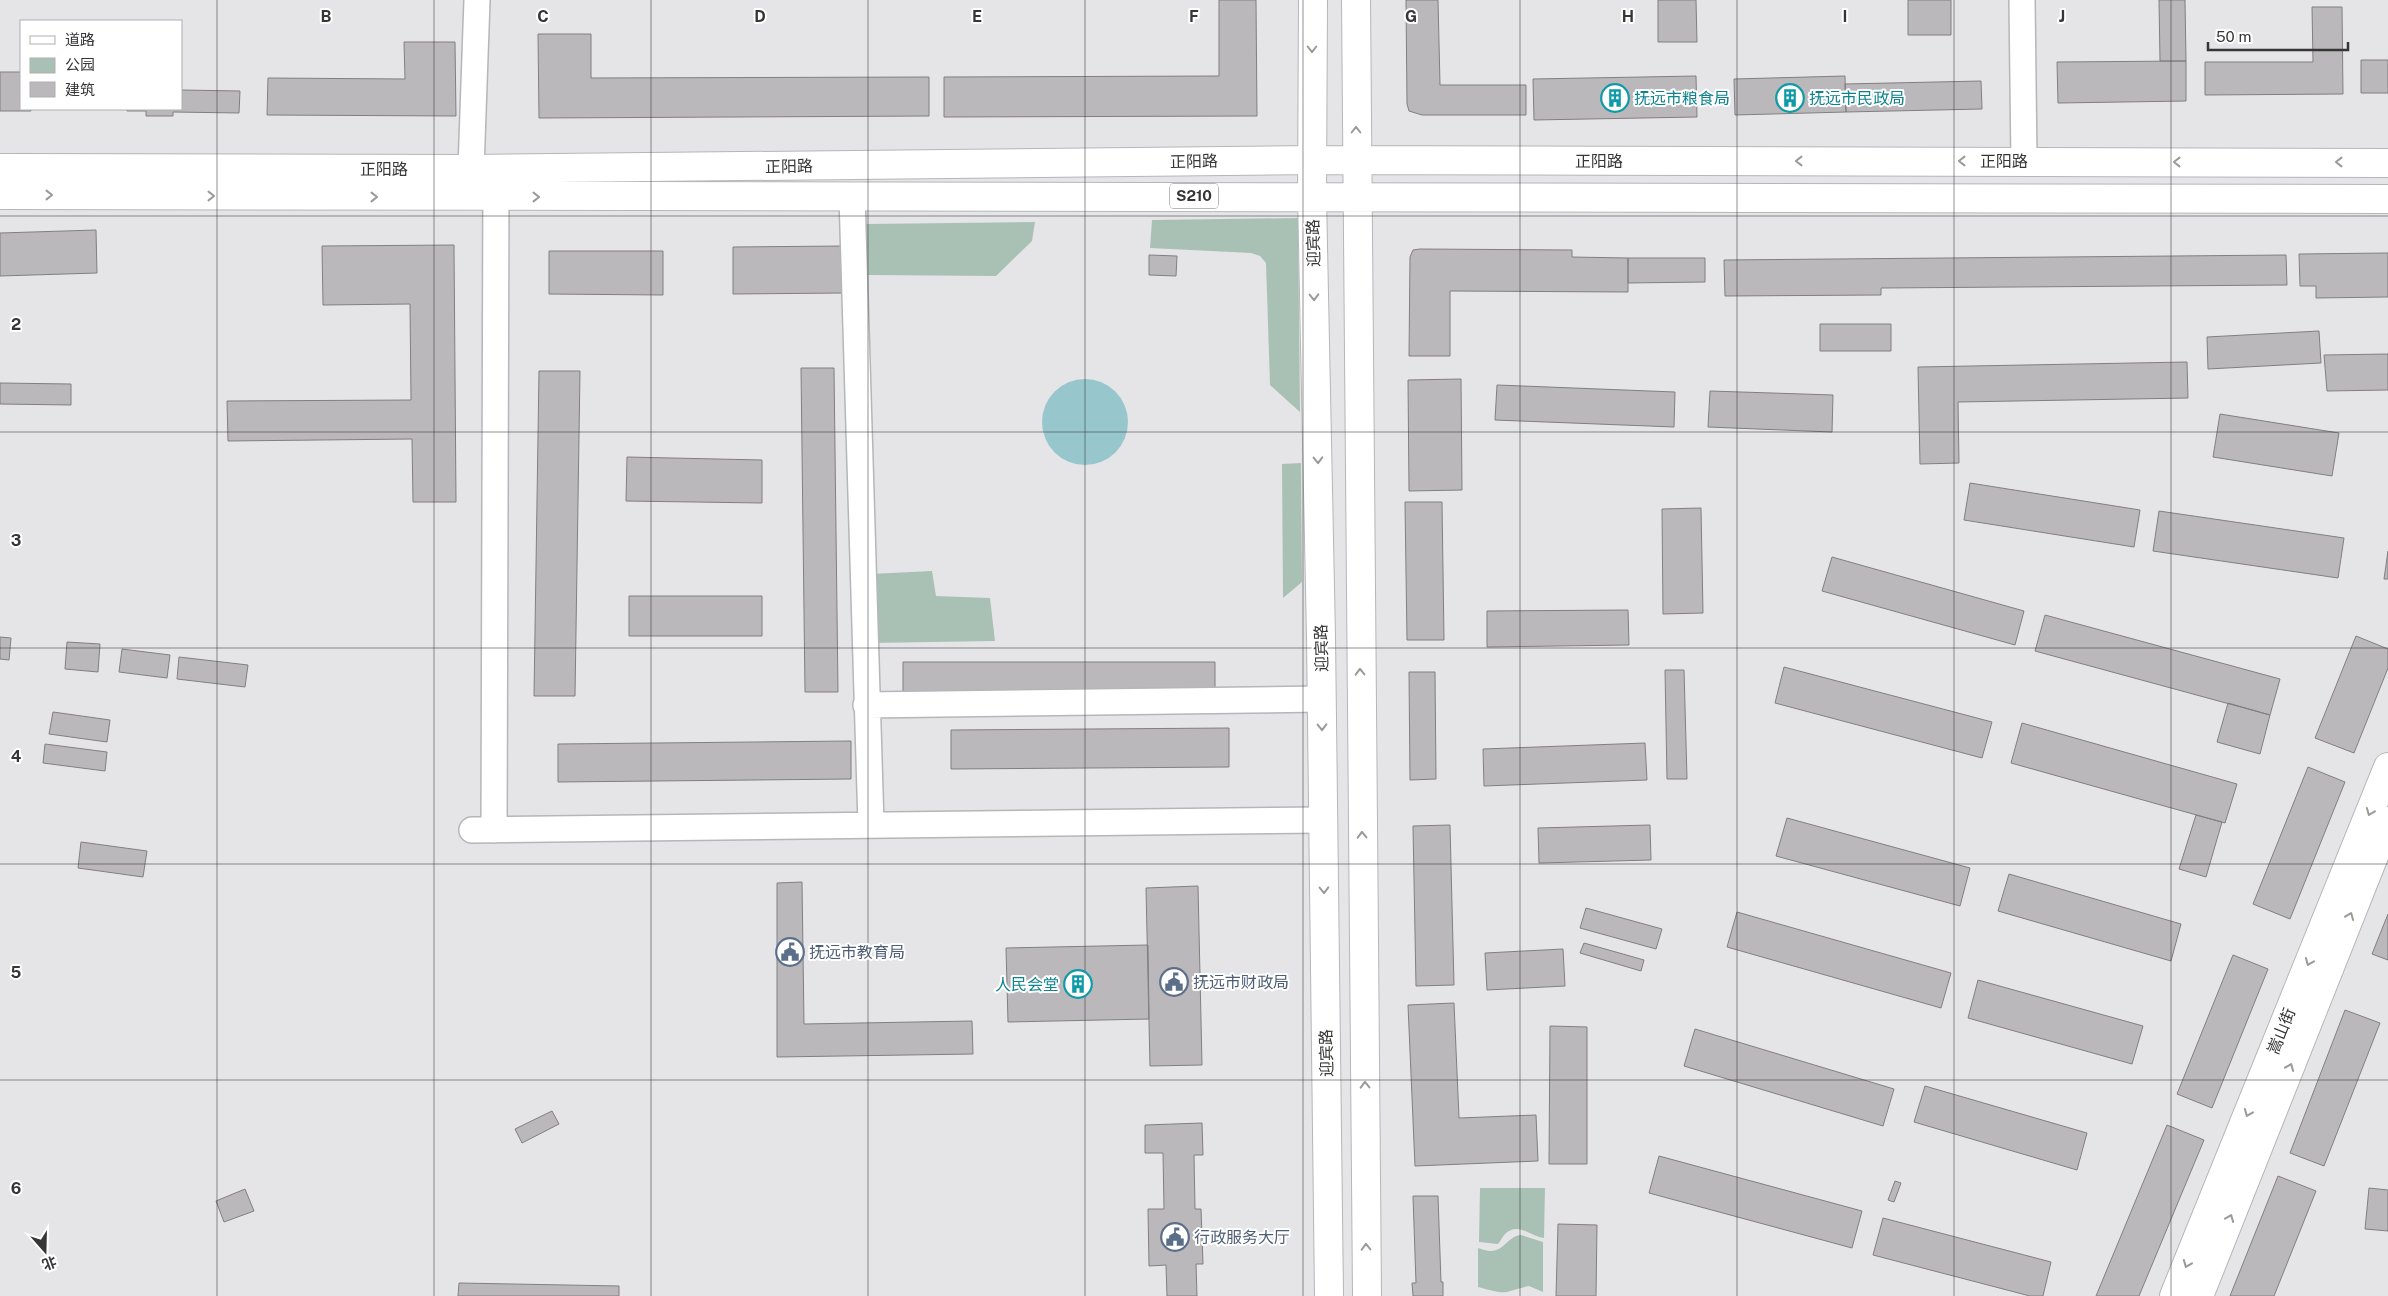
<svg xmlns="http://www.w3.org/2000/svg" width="2388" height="1296" viewBox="0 0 2388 1296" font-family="'Public Sans','Noto Sans SC',sans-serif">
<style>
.green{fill:#a9c1b4}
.water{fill:#97c7cc}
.building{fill:#bab8ba;stroke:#817f81}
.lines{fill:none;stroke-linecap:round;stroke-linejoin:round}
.minor-casing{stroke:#b5b6b8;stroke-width:28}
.major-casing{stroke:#b5b6b8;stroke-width:30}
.minor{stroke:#fff;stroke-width:25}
.major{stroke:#fff;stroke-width:28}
.oneway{stroke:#9a9a9b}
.grid{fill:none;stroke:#363637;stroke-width:1;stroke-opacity:0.55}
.labels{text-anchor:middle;stroke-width:4;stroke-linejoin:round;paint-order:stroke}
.shield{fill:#fff;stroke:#727273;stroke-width:1}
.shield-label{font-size:15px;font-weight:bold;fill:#363637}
.culture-label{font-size:16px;fill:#0d838f;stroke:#fff;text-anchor:start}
.street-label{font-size:16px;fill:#363637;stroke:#fff}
.service-label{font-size:16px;fill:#4e5e75;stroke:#fff;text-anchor:start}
.grid-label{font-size:16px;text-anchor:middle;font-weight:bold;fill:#363637;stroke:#fff;stroke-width:4;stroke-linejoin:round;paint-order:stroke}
</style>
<rect width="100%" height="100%" fill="#e5e5e8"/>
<path class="green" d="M1298,218L1300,412L1270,385L1266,263L1260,256L1251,253L1150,248L1152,220Z
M1035,222L1032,241L996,276L867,275L866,224Z
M1301,463L1302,582L1283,598L1282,464Z
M932,571L936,596L990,598L995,641L871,643L870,574Z
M1480,1188H1545L1544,1238C1531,1237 1518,1221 1505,1234C1502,1237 1501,1241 1498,1244L1479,1242Z
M1521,1235L1543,1242V1292L1529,1286C1500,1292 1511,1296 1478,1287V1248C1482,1249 1487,1251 1491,1251C1504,1251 1508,1236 1521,1235Z"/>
<path class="water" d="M1042 422a43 43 0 1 1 86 0a43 43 0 1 1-86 0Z"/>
<path class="building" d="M1219,0H1256L1257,116L944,117V77L1219,76Z
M1406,0H1438L1440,85H1526V115H1422L1409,111L1407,104Z
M1658,0H1696L1697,42H1658Z
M1908,0H1951V35H1908Z
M2159,0H2185L2186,61H2160Z
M2312,7H2342L2343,94L2205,95V62H2313Z
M538,34H591V78L929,77V116L539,118Z
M404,42H455L456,116L267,115L268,78L405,79Z
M2361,60H2388V93H2361Z
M2186,61V101L2058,103L2057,62Z
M0,72H21V109H31V111H0Z
M1696,76L1697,117L1534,120L1533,79Z
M1845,76L1846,112L1735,115L1734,79Z
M1981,81L1982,109L1846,112L1845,84Z
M181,90L240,91L239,113L173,112V116H146V111H127V109H181Z
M96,230L97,273L0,276V233Z
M454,245L456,502H413L412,439L228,441L227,401L411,400L410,304L323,305L322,246Z
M843,246V293L733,294V247Z
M1420,249L1572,250V257L1628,258V292L1450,291V356H1409L1410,257L1413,250Z
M549,251H663V295L549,294Z
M2388,253V297L2316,298V286H2300L2299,254Z
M1149,255L1177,256L1176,276L1149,275Z
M2286,255L2287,285L1881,288V295L1725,296L1724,260Z
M1628,258H1705V282L1628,283Z
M1820,324H1891V351H1820Z
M2319,331L2321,363L2208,369L2207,337Z
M2388,354V390L2327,391L2324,355Z
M2187,362L2188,398L1958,402L1959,463L1920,464L1918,367Z
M801,368H834L838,692H805Z
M539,371H580L575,696H534Z
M1461,379L1462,490L1409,491L1408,380Z
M0,383L71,384V405L0,404Z
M1497,385L1675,392L1674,427L1495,420Z
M1710,391L1833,395L1832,432L1708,427Z
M2220,414L2339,433L2332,476L2213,457Z
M627,457L762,460V503L626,501Z
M1970,483L2140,510L2134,547L1964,520Z
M1405,502H1442L1444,640H1407Z
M1701,508L1703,613L1663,614L1662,509Z
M2159,511L2344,538L2338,578L2153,551Z
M2388,551V579H2384Z
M1832,557L2024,611L2015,645L1822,591Z
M629,596H762V636H629Z
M1628,610L1629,645L1487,647V611Z
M2045,615L2280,679L2270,715L2035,651Z
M2356,636L2388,649V668L2354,753L2315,738Z
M0,637L11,638L9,660L0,659Z
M67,642L100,644L98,672L65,669Z
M122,649L170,655L167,678L119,672Z
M179,657L248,665L245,687L177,679Z
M903,662H1215V693H903Z
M1784,667L1992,722L1982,758L1775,703Z
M1665,670H1684L1687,779H1667Z
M1409,672H1435L1436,779L1410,780Z
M2228,703L2270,715L2260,754L2217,742Z
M53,712L110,720L107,742L49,734Z
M2022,723L2237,784L2225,823L2011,763Z
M1229,728V767L951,769V730Z
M851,741V779L558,782V744Z
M1645,743L1647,780L1484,786L1483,749Z
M45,744L107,752L105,771L43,763Z
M2308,767L2345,782L2290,919L2253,904Z
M2196,815L2222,822L2206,877L2179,869Z
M1787,818L1970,868L1960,906L1776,856Z
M1450,825L1454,985L1416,986L1413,826Z
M1650,825L1651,860L1539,863L1538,828Z
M81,842L147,851L143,877L78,868Z
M2009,874L2181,924L2171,961L1998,911Z
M802,882L804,1024L972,1021L973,1054L777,1057V883Z
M1198,886L1202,1065L1150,1066L1146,888Z
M1586,908L1662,929L1656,949L1580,928Z
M1737,912L1951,973L1941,1008L1727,947Z
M2388,914V960L2372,954Z
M1584,943L1644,960L1641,971L1580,953Z
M1148,945L1149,1019L1008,1022L1006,948Z
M1563,949L1565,986L1487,990L1485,953Z
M2233,955L2268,969L2212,1108L2177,1094Z
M1978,980L2143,1026L2132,1064L1968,1018Z
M1454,1003L1459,1118L1536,1115L1538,1161L1415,1166L1408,1005Z
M2345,1010L2380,1023L2324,1166L2290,1153Z
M1550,1026L1587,1027V1164H1549Z
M1695,1029L1894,1089L1883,1126L1684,1066Z
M1925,1086L2087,1133L2077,1170L1914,1122Z
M552,1111L559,1124L522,1143L515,1129Z
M1202,1123L1203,1155H1194L1195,1209H1201L1203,1264H1196L1197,1296H1167L1166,1265L1149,1266L1148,1209H1164L1163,1153H1145V1125Z
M2167,1125L2204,1140L2139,1296H2096Z
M1659,1156L1862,1211L1852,1248L1649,1193Z
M2278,1176L2316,1191L2274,1296H2230Z
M1895,1181L1901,1183L1894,1202L1888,1200Z
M2369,1188L2388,1190V1231L2365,1229Z
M245,1189L254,1211L224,1222L216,1201Z
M1413,1196H1438L1441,1282H1443V1296H1413L1412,1283H1416Z
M1883,1218L2051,1262L2043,1296H2030L1873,1255Z
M1558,1224L1597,1225L1596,1296H1556Z
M459,1283L619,1286V1296H458Z"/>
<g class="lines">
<defs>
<path id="minor" d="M2022,0L2024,161
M471,169L477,0
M852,196L871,825
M866,705L1322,699
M472,830L1323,820
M494,830L496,175"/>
<path id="major" d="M1313,0L1312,196L1321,637L1329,1296
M1356,0L1367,1296
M0,168L471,169L1312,160L2388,163
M0,195L2388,199
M2174,1296L2388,767
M2199,1296L2388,821"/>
</defs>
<use href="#minor" class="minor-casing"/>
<use href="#major" class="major-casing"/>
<use href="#minor" class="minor"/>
<use href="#major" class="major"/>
</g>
<defs><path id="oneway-chevron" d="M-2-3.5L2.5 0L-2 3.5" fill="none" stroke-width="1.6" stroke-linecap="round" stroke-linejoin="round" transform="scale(1.25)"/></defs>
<g class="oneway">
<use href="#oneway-chevron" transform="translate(1312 49) rotate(90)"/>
<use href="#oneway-chevron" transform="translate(1356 130) rotate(-90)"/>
<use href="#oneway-chevron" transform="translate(1799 161) rotate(-180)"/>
<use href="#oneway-chevron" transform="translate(1962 161) rotate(-180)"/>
<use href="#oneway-chevron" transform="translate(2177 162) rotate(-180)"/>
<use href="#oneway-chevron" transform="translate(2339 162) rotate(-180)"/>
<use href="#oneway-chevron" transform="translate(49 195)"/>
<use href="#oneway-chevron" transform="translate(211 196)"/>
<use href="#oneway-chevron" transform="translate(374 197)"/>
<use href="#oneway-chevron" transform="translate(536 197)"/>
<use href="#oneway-chevron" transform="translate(1314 297) rotate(89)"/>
<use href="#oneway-chevron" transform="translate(1318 460) rotate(89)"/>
<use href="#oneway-chevron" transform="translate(1360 672) rotate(-91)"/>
<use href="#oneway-chevron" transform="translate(1322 727) rotate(89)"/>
<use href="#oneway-chevron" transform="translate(2370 812) rotate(112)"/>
<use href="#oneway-chevron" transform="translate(1362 835) rotate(-91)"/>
<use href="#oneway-chevron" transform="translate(1324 890) rotate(89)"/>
<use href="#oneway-chevron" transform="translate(2350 916) rotate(-68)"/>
<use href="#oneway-chevron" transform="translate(2309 962) rotate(112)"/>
<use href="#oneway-chevron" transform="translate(2290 1067) rotate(-68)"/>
<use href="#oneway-chevron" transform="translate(1365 1085) rotate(-91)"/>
<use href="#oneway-chevron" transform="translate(2248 1113) rotate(112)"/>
<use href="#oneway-chevron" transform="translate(2230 1218) rotate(-68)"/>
<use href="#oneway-chevron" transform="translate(1366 1247) rotate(-91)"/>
<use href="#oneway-chevron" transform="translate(2187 1264) rotate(112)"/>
</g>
<path class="grid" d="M217,0V1296M434,0V1296M651,0V1296M868,0V1296M1085,0V1296M1303,0V1296M1520,0V1296M1737,0V1296M1954,0V1296M2171,0V1296M0,216H2388M0,432H2388M0,648H2388M0,864H2388M0,1080H2388"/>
<defs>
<symbol id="building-ring" viewBox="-11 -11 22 22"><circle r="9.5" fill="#fff" stroke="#0f9aa8" stroke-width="1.5"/><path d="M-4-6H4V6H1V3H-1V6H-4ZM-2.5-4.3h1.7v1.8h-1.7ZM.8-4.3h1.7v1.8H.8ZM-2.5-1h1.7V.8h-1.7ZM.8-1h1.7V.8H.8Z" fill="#0f9aa8"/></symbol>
<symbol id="civic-ring" viewBox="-11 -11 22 22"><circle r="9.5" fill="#fff" stroke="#5c6f8a" stroke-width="1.5"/><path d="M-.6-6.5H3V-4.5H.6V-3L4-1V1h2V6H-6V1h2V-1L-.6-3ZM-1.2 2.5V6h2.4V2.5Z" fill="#5c6f8a"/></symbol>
</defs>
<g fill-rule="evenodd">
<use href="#building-ring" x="1599" y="82" width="32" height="32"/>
<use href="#building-ring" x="1774" y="82" width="32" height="32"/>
<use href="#civic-ring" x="774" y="936" width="32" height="32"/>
<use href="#civic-ring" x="1158" y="966" width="32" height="32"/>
<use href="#building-ring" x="1062" y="968" width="32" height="32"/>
<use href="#civic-ring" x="1159" y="1221" width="32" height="32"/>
</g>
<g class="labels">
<rect class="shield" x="1170" y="183.5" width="48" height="25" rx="4"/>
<g class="shield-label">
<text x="1194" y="201">S210</text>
</g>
<g class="culture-label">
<text x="1634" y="104">抚远市粮食局</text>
<text x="1809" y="104">抚远市民政局</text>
<text x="1059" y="990" text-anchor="end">人民会堂</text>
</g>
<g class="street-label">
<text transform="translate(1194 161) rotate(-1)" y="6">正阳路</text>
<text x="1599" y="167">正阳路</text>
<text x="2004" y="167">正阳路</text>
<text transform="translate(789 166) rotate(-1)" y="6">正阳路</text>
<text x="384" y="175">正阳路</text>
<text transform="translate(1313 243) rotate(-91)" y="6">迎宾路</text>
<text transform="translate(1321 648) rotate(-91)" y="6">迎宾路</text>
<text transform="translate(2281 1031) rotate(-68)" y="6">嵩山街</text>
<text transform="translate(1326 1053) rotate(-91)" y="6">迎宾路</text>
</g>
<g class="service-label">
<text x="809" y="958">抚远市教育局</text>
<text x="1193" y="988">抚远市财政局</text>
<text x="1194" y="1243">行政服务大厅</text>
</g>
</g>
<g class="grid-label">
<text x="326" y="22">B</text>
<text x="543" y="22">C</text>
<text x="760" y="22">D</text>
<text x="977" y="22">E</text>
<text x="1194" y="22">F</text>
<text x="1411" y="22">G</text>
<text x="1628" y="22">H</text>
<text x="1845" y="22">I</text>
<text x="2062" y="22">J</text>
<text x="16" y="330">2</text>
<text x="16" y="546">3</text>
<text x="16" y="762">4</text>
<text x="16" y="978">5</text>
<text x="16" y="1194">6</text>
</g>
<rect x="20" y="20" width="162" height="90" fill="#ffffff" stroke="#afafaf"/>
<rect x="30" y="36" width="25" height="8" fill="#ffffff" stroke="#afafaf"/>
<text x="65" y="45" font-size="15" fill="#363637">道路</text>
<rect x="30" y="58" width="25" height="15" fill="#a9c1b4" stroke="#afafaf"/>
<text x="65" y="70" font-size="15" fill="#363637">公园</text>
<rect x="30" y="82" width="25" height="15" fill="#bab8ba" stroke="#afafaf"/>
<text x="65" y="95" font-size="15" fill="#363637">建筑</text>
<g transform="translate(45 1251) rotate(160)" stroke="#ffffff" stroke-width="4" paint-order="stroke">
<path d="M0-4L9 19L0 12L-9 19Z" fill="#363637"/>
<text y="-8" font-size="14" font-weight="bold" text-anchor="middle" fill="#363637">北</text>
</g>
<path d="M2208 42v8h140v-8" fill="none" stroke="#363637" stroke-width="2.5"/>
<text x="2216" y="42" font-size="15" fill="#363637" stroke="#ffffff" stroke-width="4" paint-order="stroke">50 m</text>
</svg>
